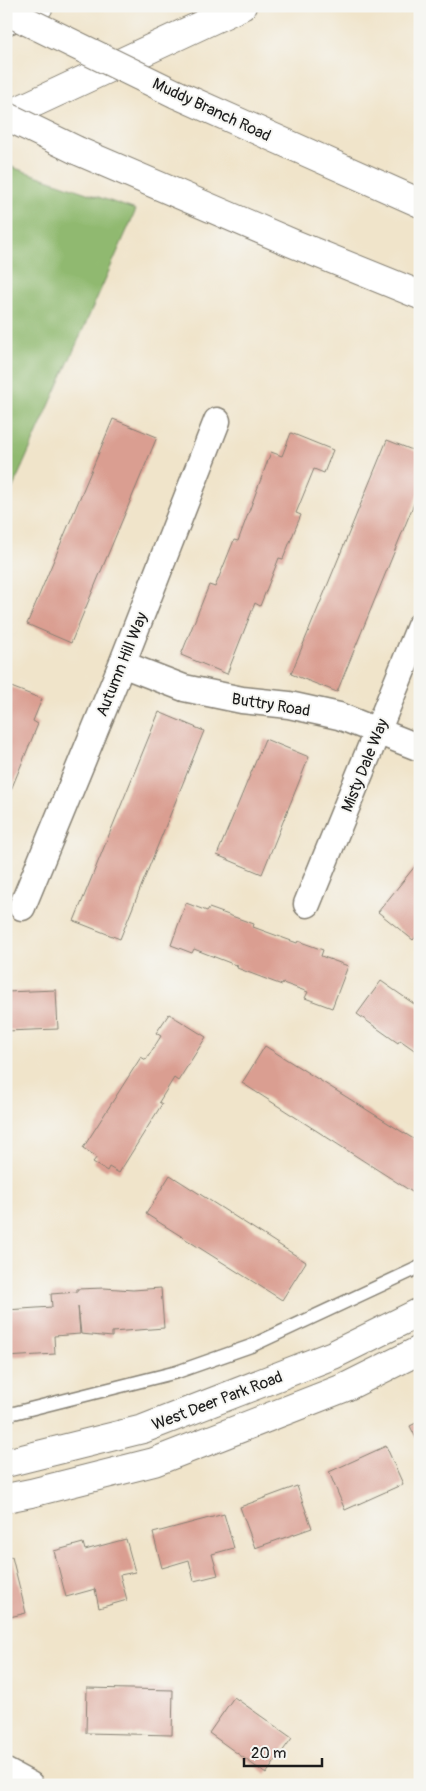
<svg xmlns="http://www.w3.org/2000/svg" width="426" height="1791" viewBox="0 0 426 1791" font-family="Pangolin,sans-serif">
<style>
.forest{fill:#90b970;stroke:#566a46}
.building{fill:#da9e91}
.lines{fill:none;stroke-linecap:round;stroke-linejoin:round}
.lane-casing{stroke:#868073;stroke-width:15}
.street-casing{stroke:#868073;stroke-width:29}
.secondary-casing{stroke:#868073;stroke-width:30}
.highway-casing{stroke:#868073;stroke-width:30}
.lane{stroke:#fff;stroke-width:12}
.street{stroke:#fff;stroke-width:26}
.secondary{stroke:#fff;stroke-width:28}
.highway{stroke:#fff;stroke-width:28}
.secondary-bridge-casing{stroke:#868073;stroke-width:30;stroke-linecap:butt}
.secondary-bridge{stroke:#fff;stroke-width:28}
.labels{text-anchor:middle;stroke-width:4;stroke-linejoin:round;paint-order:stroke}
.street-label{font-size:16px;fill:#1c1c1c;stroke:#f6f6f2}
</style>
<rect width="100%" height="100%" fill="#f6f6f2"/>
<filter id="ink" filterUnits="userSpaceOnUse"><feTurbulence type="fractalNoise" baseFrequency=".02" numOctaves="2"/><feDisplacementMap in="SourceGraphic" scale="10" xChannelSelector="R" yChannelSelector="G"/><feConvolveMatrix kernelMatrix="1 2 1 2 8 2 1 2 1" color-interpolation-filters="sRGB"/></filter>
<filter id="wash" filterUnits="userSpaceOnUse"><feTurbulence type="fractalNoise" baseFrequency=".0096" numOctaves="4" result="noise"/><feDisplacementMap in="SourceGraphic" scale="20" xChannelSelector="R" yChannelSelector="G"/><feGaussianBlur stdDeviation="1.12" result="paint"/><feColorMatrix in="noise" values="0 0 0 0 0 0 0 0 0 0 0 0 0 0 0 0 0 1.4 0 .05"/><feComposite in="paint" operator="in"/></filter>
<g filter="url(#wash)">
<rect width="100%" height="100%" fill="#f0e4ca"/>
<path class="forest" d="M6,165L136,210L6,503Z"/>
<g id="blocks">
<path class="building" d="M113,419L157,437L71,643L27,624Z
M291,433L333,450L324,473L314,469L296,513L301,515L283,559L279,558L260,606L255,603L227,674L181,655L209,585L215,587L234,540L238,541L271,452L282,456Z
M387,440L420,453V489L337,692L291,674Z
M6,685L42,699L33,721L38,724L6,802Z
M159,712L204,731L120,939L74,921Z
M265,739L309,757L262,874L217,855Z
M420,860V932L413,940L378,912Z
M186,903L207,911L209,908L254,924L253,927L297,943L298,941L323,950L321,956L348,966L332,1008L305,998L308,992L283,983L282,985L258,976L237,968L238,966L194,949L192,953L171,945Z
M381,981L420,1008V1054L400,1040L398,1043L357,1014Z
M56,990L58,1029L6,1031V992Z
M169,1014L206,1037L178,1081L174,1078L159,1102L162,1104L119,1173L109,1167L107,1171L93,1162L97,1157L83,1148L141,1057L146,1060L161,1036L156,1033Z
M265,1046L420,1143V1197L242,1083Z
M170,1175L306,1262L282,1300L146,1214Z
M104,1288L133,1290L161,1288L164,1328L112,1332V1337L81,1334L78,1306L80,1334L54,1336L55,1354L6,1357V1310L52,1307L51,1294L77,1292V1289Z
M420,1421V1446L410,1426Z
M386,1446L403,1484L345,1510L329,1472Z
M297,1486L312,1528L255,1548L240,1507Z
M224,1514L234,1548L212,1554L218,1575L194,1581L189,1560L162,1568L153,1533Z
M126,1539L135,1572L120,1575L127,1600L99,1608L95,1589L66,1597L54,1551L83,1543L85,1550Z
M12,1557L26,1613L6,1618V1558Z
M87,1688L173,1690L172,1735L86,1733Z
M234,1697L292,1738L266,1774L209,1733Z"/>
</g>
</g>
<g filter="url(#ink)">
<use href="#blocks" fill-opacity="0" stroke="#868073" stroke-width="1"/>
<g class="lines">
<defs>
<path id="lane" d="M6,1415L177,1372L251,1346L420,1267"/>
<path id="street" d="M122,664L184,688L242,700L289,705L339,716L420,748
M307,904L420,626
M22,907L122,664L217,421
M6,1772L30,1785"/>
<path id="secondary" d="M176,94L420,203
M78,151L292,243L420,295
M6,1463L143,1429L333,1355L420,1312
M6,1498L31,1493L154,1462L346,1387L420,1350"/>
<path id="highway" d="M6,21L39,6
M6,116L242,6"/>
</defs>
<use href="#lane" class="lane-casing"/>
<use href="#street" class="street-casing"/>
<use href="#secondary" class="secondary-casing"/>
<use href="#highway" class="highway-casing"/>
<use href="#lane" class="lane"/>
<use href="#street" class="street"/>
<use href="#secondary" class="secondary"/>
<use href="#highway" class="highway"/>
<defs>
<path id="secondary-bridge" d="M6,11L176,94
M6,116L78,151"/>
</defs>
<use href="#secondary-bridge" class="secondary-bridge-casing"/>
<use href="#secondary-bridge" class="secondary-bridge"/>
</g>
</g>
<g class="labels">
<g class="street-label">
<text transform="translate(212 109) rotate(25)" y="6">Muddy Branch Road</text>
<text transform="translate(121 664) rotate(-68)" y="6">Autumn Hill Way</text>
<text transform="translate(271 704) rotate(9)" y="6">Buttry Road</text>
<text transform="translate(364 765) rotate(-68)" y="6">Misty Dale Way</text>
<text transform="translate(217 1400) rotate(-21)" y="6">West Deer Park Road</text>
</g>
</g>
<rect width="426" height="1791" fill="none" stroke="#f6f6f2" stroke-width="25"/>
<path d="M244 1758v8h78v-8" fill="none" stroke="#1c1c1c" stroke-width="2.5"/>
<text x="251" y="1758" font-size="15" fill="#1c1c1c" stroke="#f6f6f2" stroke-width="4" paint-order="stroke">20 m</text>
</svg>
